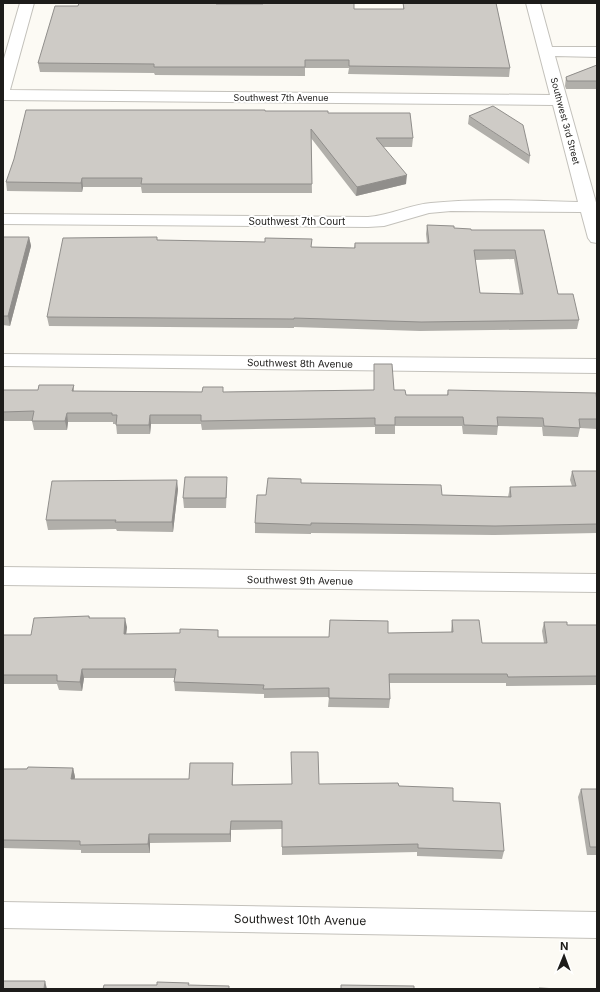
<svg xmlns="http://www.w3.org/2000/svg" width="600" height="992" viewBox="0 0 600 992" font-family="Inter,sans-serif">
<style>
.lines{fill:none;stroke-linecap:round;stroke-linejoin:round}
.minor-casing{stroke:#c3c1bb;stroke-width:2}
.minor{fill:#fff;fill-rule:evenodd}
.wall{fill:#b1afaa;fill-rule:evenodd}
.shaded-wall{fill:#908e8b}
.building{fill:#cecbc6;stroke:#908e8b;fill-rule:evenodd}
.labels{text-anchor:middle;stroke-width:4;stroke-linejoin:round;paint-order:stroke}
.far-street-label{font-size:9px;fill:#1d1c1a;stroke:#fff}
.street-label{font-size:10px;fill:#1d1c1a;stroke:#fff}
.near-street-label{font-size:12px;fill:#1d1c1a;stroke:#fff}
</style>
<rect width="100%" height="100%" fill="#fcfaf4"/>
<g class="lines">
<defs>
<path id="minor" d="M20,3H34L10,90L550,95L526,3H540L552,47H597V57L555,56L597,206V243L591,242L588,238L581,212L451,211L429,213L384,226L368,227L3,224V214L368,217C391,215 409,205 431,203C479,198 530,201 578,202L553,105L3,100V62Z
M3,354L597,359V373L3,366Z
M3,567L597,574V592L3,585Z
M3,902L597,912V938L3,928Z"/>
</defs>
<use href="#minor" class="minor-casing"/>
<use href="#minor" class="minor"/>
</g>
<path class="wall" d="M403,3H496L510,68L509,77L348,74L349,68H305V76L155,75L154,73L40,72L38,63L78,6L217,4L354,9H403Z
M597,65V89H566L565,86L566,77Z
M265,111L328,113L413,138L412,147H383L406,184L356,196L311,138L312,193H142L141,187H83L82,192L7,191L6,182Z
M469,116L530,156L529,164L468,124Z
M427,225L471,230H544L558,294L579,320L577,329L420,331L294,327V328L49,326L47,317L157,237V240L311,247L354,248L355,243H427L426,234ZM514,259L520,294L480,293L475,260Z
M3,237H29L31,246L10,326L3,325Z
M374,364L394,390L406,395H447L448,390L597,419V429L580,428L578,437L543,436L542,427L498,426L497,435L463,434L462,426H395V434H375V427L202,430L201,424H151L150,434H117L116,424H113V422H68L67,430H34L32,421H3V390H38L74,385V391L223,392L374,390Z
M572,471H597V533L494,535L311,533V534L255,533V523L266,495L301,483L442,495L508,497L510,487L572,486L570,480Z
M227,486L226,508H184L183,498Z
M178,489L173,532L117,531L116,529L48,530L46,520Z
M89,616L90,618L127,627L126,634L219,637H329L388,633L451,632L452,620L482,643H544L542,631L544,622L567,625H597V685L506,686V683H389L390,699L389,708L328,707L329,697L264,698V694L175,691L174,682L175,678H84L82,691L59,690L57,684H3V635H31Z
M233,763V785L319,784L399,786L453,801L504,851L502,859L417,856V852L282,855V829L231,830V842L150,843V853H81V850L3,848V769L73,768L75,777L74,779H189Z
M581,789H597V855H587L578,797Z"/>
<path class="shaded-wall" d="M407,175L406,184L356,196L357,187Z
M82,178L83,187L82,192L81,183Z
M29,237L31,246L10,326L8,316Z
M67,413L68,422L67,430L65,421Z
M150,415L151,424L150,434L149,425Z
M177,480L178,489L173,532L172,522Z
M125,618L127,627L125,643L124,634Z
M82,669L84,678L82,691L80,682Z
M73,768L75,777L73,788L71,779Z
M231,821V842L230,834Z
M149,834L150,843V853L148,844Z
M45,981L47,989H44Z"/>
<path class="building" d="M79,3H216V4H263V3H354V9H404L403,3H496L510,68L349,66V60H305V67H154V64L38,63L55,6H78Z
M597,65V81H567L566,77Z
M493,106L523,125L530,156L469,116Z
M26,110H265V111H328V113H410L413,138H376L407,175L357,187L311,129L312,184H141L142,178H82L81,183L6,182L14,159Z
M427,225L454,226V228L471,229V230H544L558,294H573L579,320L421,322L294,318V319L47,317L63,238L157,237V240L265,242V238L312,239L311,247L355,248V243H429ZM474,250H515L523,294L480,293Z
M3,237H29L8,316H3Z
M374,364H392L394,390H405L406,395H448V390L596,393L597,403V419H579L580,428L544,426L543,418L497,417L498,426L464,425L463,417H395V425H375V418L201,421V415H150L149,425H116L117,415H112V413H67L65,421H32L34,411L3,412V390H38L39,385H74L72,391L202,392L203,387H223V392L372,390H374Z
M572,471H597V524L495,526L311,523V525L255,523L257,495H266L268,478L301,479V483L441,485L442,495L511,497L510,487L576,486Z
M185,477H227L226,498H183Z
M177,480L172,522H115L116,520H46L52,481Z
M89,616V618H125L124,634L180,633V629L218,630V637H329L330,620L388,621V633L453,632L452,620H479L482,643H547L544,622H567V625H597V676L508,677L507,674H389L390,699L329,698V688L263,689L264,685L174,682L176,669H82L80,682L57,681V675H3V635H31L34,618Z
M291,752H318L319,784L398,783L399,786L453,788V801L500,803L504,851L418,848V844L282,847V821H231L230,834H149L148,844L80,845V841L3,840V769H27L28,767L73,768L71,779H189L190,763H233L232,785L292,784Z
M581,789H597V847H590Z
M3,981H45L44,989H3Z
M157,982L189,983L188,985L229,986V989H103L104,985H157Z
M341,985L414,986V989H341Z
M539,988L559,989H539Z"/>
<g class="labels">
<g class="far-street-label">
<text x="281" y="101">Southwest 7th Avenue</text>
<text transform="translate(565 121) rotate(75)" y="3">Southwest 3rd Street</text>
</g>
<g class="street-label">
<text x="297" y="225">Southwest 7th Court</text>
<text transform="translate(300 363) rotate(1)" y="4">Southwest 8th Avenue</text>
<text transform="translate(300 580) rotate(1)" y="4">Southwest 9th Avenue</text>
</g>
<g class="near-street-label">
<text transform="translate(300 920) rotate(1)" y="4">Southwest 10th Avenue</text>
</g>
</g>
<rect width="600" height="992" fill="none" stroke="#1d1c1a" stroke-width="8"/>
<g transform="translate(564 956) rotate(1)" stroke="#ffffff" stroke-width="3" paint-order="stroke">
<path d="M0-3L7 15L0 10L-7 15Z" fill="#1d1c1a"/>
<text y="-6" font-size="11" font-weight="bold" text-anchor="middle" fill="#1d1c1a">N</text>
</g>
</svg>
